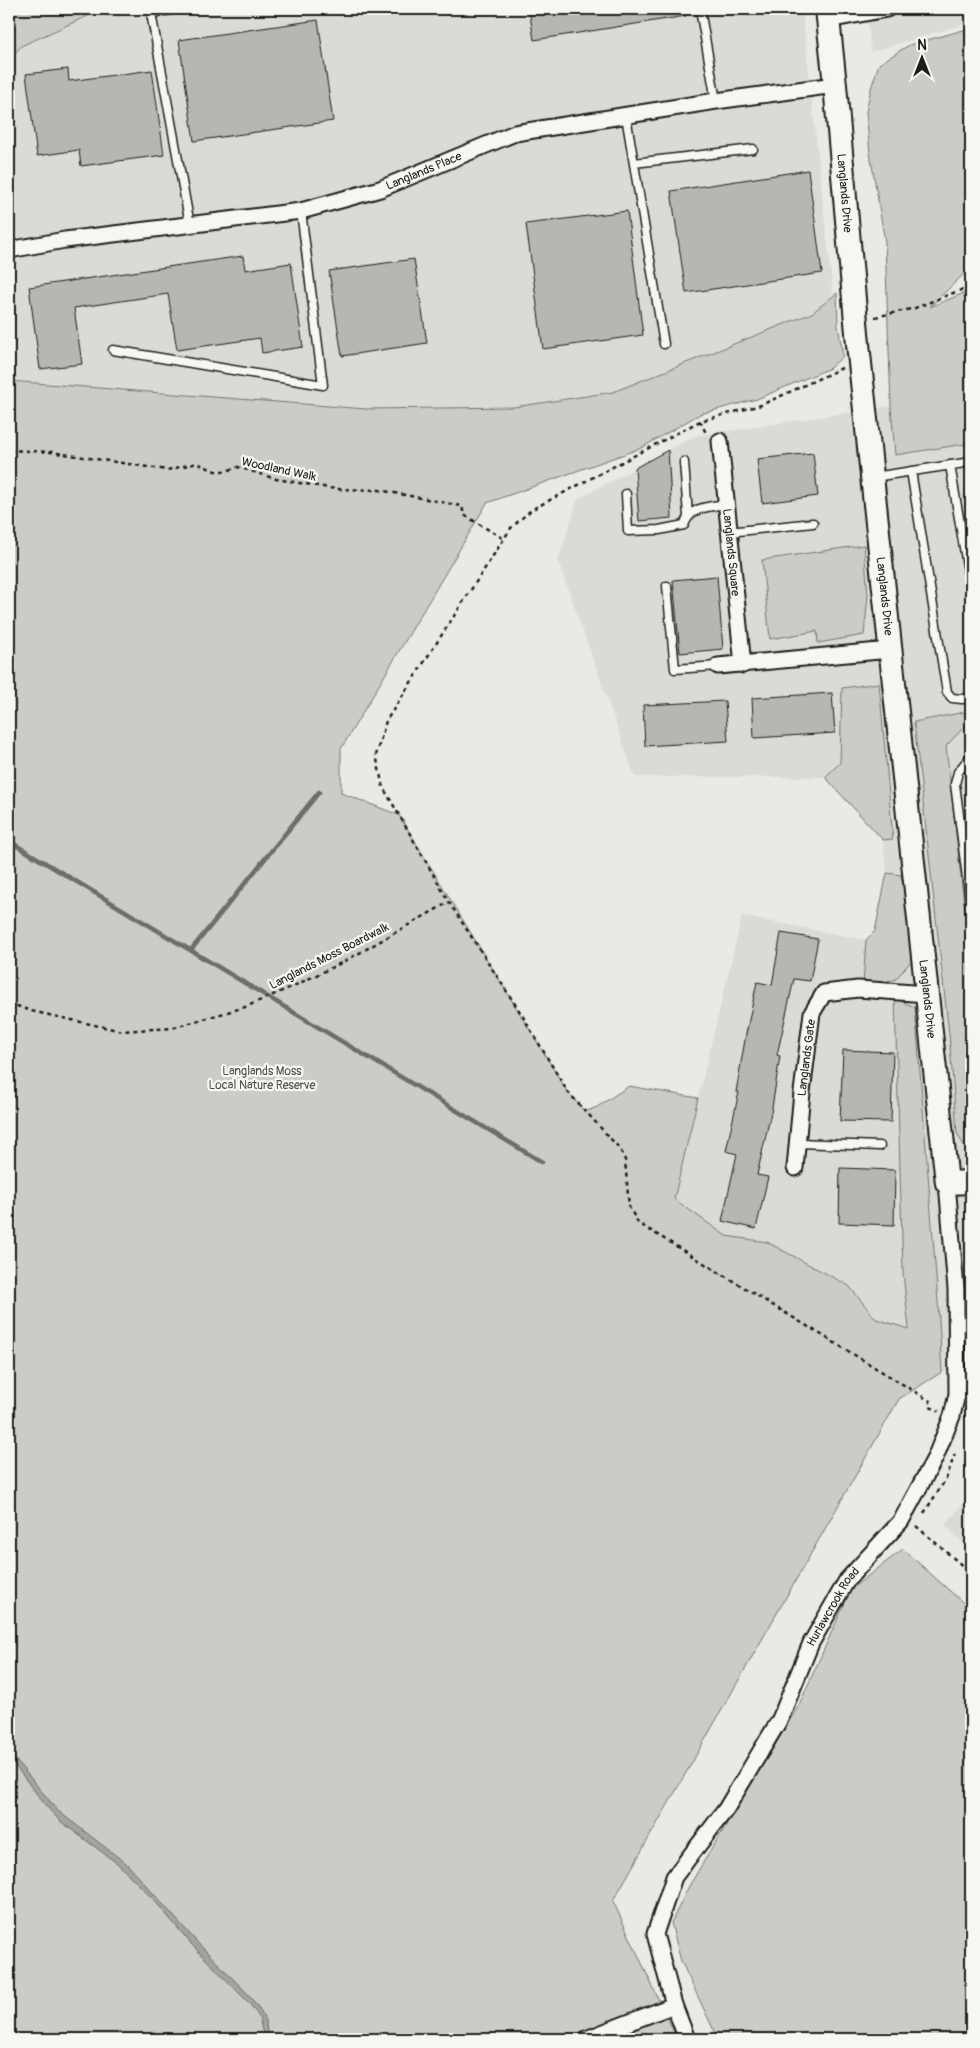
<svg xmlns="http://www.w3.org/2000/svg" width="980" height="2048" viewBox="0 0 980 2048" font-family="Pangolin,sans-serif">
<style>
.built{fill:#dadad6}
.green{fill:#cbcbc7;stroke:#747472}
.water{fill:#a3a3a1;stroke:#6d6d6c}
.lines{fill:none;stroke-linecap:round;stroke-linejoin:round}
.stream{stroke:#6d6d6c;stroke-width:4.5}
.building{fill:#b6b6b3;stroke:#1c1c1c}
.lane-casing{stroke:#1c1c1c;stroke-width:11}
.street-casing{stroke:#1c1c1c;stroke-width:19}
.secondary-casing{stroke:#1c1c1c;stroke-width:26}
.path{stroke:#1c1c1c;stroke-width:2.5;stroke-dasharray:4 4;stroke-linecap:butt}
.lane{stroke:#f6f6f2;stroke-width:8}
.street{stroke:#f6f6f2;stroke-width:15}
.secondary{stroke:#f6f6f2;stroke-width:22}
.labels{text-anchor:middle;stroke-width:4.5;stroke-linejoin:round;paint-order:stroke}
.street-label{font-size:12px;fill:#1c1c1c;stroke:#f6f6f2}
.park-label{font-size:12px;fill:#51514f;stroke:#f6f6f2}
</style>
<rect width="100%" height="100%" fill="#e9e9e5"/>
<filter id="ink" filterUnits="userSpaceOnUse"><feTurbulence type="fractalNoise" baseFrequency=".02" numOctaves="2"/><feDisplacementMap in="SourceGraphic" scale="10" xChannelSelector="R" yChannelSelector="G"/><feConvolveMatrix kernelMatrix="1 2 1 2 8 2 1 2 1" color-interpolation-filters="sRGB"/></filter>
<g filter="url(#ink)">
<path class="built" d="M103,9H802L833,295L812,313L613,392L514,407L366,409L9,381V60L21,46Z
M866,9H971V22L871,52Z
M891,406L895,455L971,443V1204H970L971,1373L909,1371L674,1199L742,916L866,940L875,931L887,873L883,840L824,777H635L558,561L578,499L695,436Z
M971,1495V1551L945,1525Z"/>
<path class="green" d="M9,9H103L21,46L9,60Z
M971,28V267L930,307L971,290V443L895,455L891,406L885,242L870,153L866,112L871,88L879,64L909,45Z
M837,293L838,326L843,356L830,368L757,399L700,414L641,448L487,503L341,749V793L399,815L567,1091L585,1112L597,1107L629,1086L698,1098L674,1199L726,1236L767,1242L849,1286L876,1319L909,1329L903,1273L895,999L915,1007L938,1302L942,1372L899,1399L613,1901L677,2039H9V381L366,409L514,407L613,392L812,313Z
M864,545L868,596L864,635L818,643L817,631L770,639L762,560Z
M879,683L893,839L883,840L825,777L840,763L842,688Z
M965,712L971,717V720L946,746L971,965V1152L967,1151L957,1133L949,1034L914,722Z
M887,873L901,875L914,944L911,961L895,980L863,984L866,940L875,931Z
M903,1549L971,1610V2039H718L681,1961L671,1923L689,1886L799,1705L851,1589Z"/>
<path class="water" d="M9,1752L58,1811L127,1864L196,1941L247,1993L259,2008L266,2023L268,2039H264L259,2017L250,2004L192,1945L154,1900L118,1864L60,1821L46,1806L9,1758Z"/>
<g class="lines">
<path class="stream" d="M9,841L542,1162
M191,950L319,792"/>
</g>
<path class="building" d="M529,9H685L686,16L534,40Z
M318,20L333,121L194,141L179,40Z
M68,69L69,81L152,70L164,155L81,166L79,150L37,156L26,74Z
M808,170L822,273L686,293L671,191Z
M627,211L643,335L543,349L526,224Z
M243,256L245,270L291,263L303,347L262,353L260,338L177,350L168,294L74,308L82,364L40,369L29,287Z
M414,259L427,343L342,356L329,271Z
M668,450L672,518L639,521L635,468Z
M813,453L818,496L762,503L757,459Z
M717,576L723,649L680,653L673,580Z
M832,693L835,733L754,738L752,698Z
M725,701L728,741L645,746L643,705Z
M781,933L818,939L810,981L794,979L777,1055L780,1056L772,1108L757,1175L768,1177L756,1229L722,1221L737,1154L726,1151L739,1092H736L746,1034L757,982L772,985Z
M843,1050L893,1052L891,1122L840,1121Z
M840,1168L895,1170L894,1225L839,1223Z"/>
<g class="lines">
<defs>
<path id="lane" d="M178,9L151,13L190,225
M700,9L716,101
M626,116L664,344
M634,163L753,149
M113,350L323,385L301,211
M684,462L688,516
M950,465L971,589
M911,471L947,692L952,698L962,699L971,698
M874,477L971,462
M626,494L628,531L659,530L684,525C691,506 708,507 726,504
M729,532L813,523
M667,586L675,669L718,666
M971,756L958,772L955,784L971,909
M797,1143L880,1146
M957,1394L971,1397"/>
<g id="street">
<path d="M828,20L887,9"/>
<path id="s1" d="M9,250L65,240L301,211L380,189L515,133L716,101L835,85"/>
<path id="s2" d="M720,441L743,665"/>
<path d="M718,666L890,650"/>
<path id="s3" d="M795,1168L802,1092L812,1013L824,993L858,989L927,994"/>
<path d="M586,2039L674,2005"/>
<path id="s4" d="M687,2039L674,2005L655,1934L674,1877L726,1809L780,1719L811,1643L847,1580L901,1521L935,1458L952,1416L957,1394L956,1289L947,1183"/>
</g>
<g id="secondary">
<path id="s5" d="M827,9L835,85L858,344L947,1183L971,1182"/>
</g>
</defs>
<use href="#lane" class="lane-casing"/>
<use href="#street" class="street-casing"/>
<use href="#secondary" class="secondary-casing"/>
<path class="path" d="M875,317L915,308L971,286
M842,368L761,405L700,421L531,510L511,528L386,721L376,755L383,787L449,902L522,1015L567,1091L620,1149L625,1160L629,1207L638,1223L930,1401V1407L939,1411
M700,421L707,435
M9,450L51,452L167,470L197,463L215,471H226L238,467L276,479L335,489L379,490L462,506L464,515L504,539
M9,1003L31,1011L122,1031L172,1028L245,1007L296,985L347,960L449,902
M924,1513L946,1479L955,1454
M916,1526L971,1573"/>
<use href="#lane" class="lane"/>
<use href="#street" class="street"/>
<use href="#secondary" class="secondary"/>
</g>
</g>
<g class="labels">
<g class="street-label">
<text dy="4" stroke="none"><textPath href="#s1" startOffset="424">Langlands Place</textPath></text>
<text dy="4" stroke="none"><textPath href="#s5" startOffset="185">Langlands Drive</textPath></text>
<text transform="translate(279 469) rotate(12)" y="4">Woodland Walk</text>
<text dy="4" stroke="none"><textPath href="#s2" startOffset="112">Langlands Square</textPath></text>
<text dy="4" stroke="none"><textPath href="#s5" startOffset="590">Langlands Drive</textPath></text>
<text transform="translate(329 956) rotate(-27)" y="4">Langlands Moss Boardwalk</text>
<text dy="4" stroke="none"><textPath href="#s5" startOffset="995">Langlands Drive</textPath></text>
<text dy="4" stroke="none"><textPath href="#s3" startOffset="111">Langlands Gate</textPath></text>
<text dy="4" stroke="none"><textPath href="#s4" startOffset="485">Hurlawcrook Road</textPath></text>
</g>
<g class="park-label">
<text x="262" y="1075">Langlands Moss<tspan x="262" dy="14">Local Nature Reserve</tspan></text>
</g>
</g>
<rect width="980" height="2048" fill="none" stroke="#f6f6f2" stroke-width="30"/>
<rect x="15" y="15" width="950" height="2018" fill="none" stroke="#1c1c1c" stroke-width="2" filter="url(#ink)"/>
<g transform="translate(922 58)" stroke="#f6f6f2" stroke-width="4" paint-order="stroke">
<path d="M0-4L9 19L0 12L-9 19Z" fill="#1c1c1c"/>
<text y="-8" font-size="14" font-weight="bold" text-anchor="middle" fill="#1c1c1c">N</text>
</g>
</svg>
